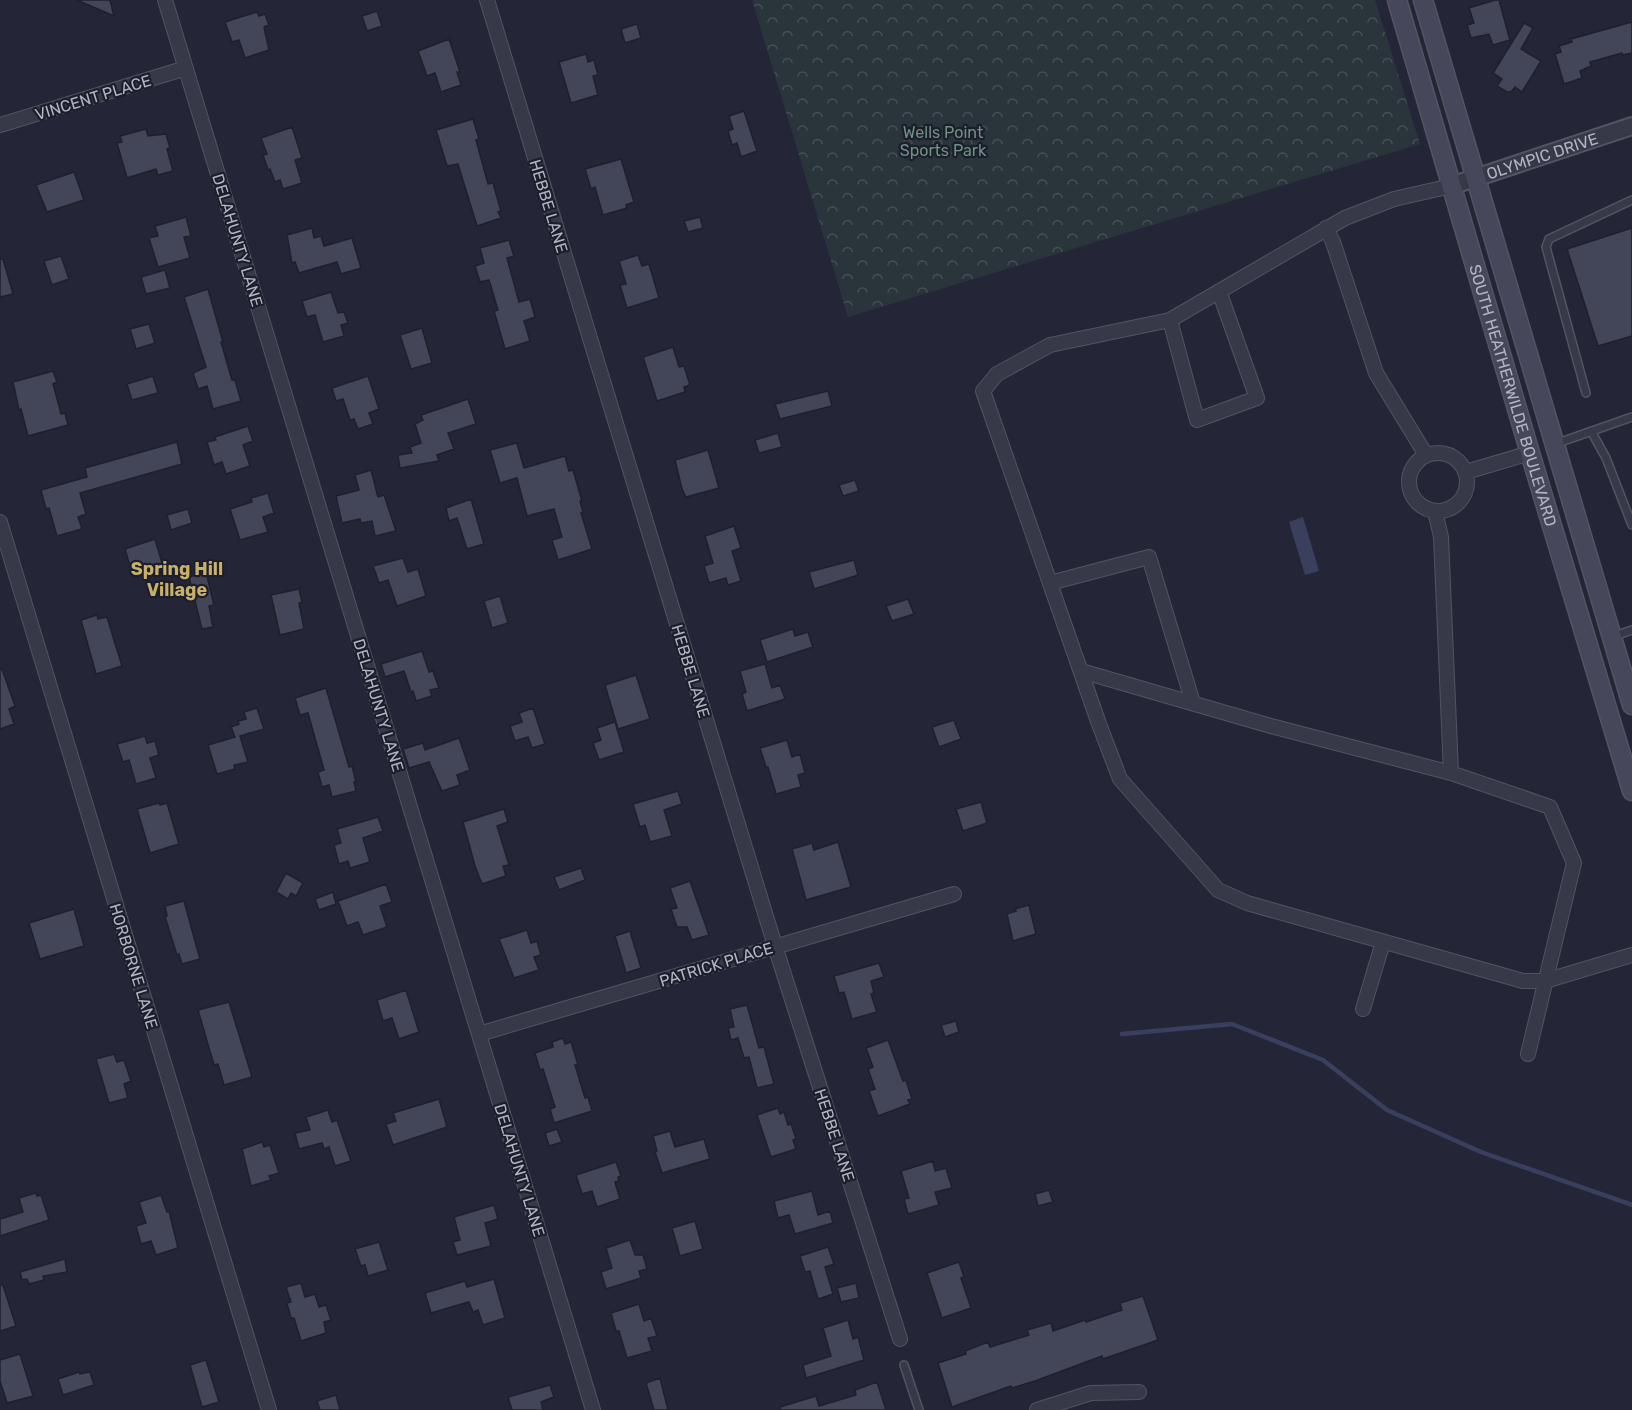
<svg xmlns="http://www.w3.org/2000/svg" width="1632" height="1410" viewBox="0 0 1632 1410" font-family="Rubik,sans-serif">
<style>
.park{fill:url(#park-crowns)}
.water{fill:#3b3f5e}
.lines{fill:none;stroke-linecap:round;stroke-linejoin:round}
.stream{stroke:#3b3f5e;stroke-width:4.5}
.building{fill:#434558;stroke:#1f202e;stroke-width:1.5}
.service-casing{stroke:#525462;stroke-width:10}
.minor-casing{stroke:#525462;stroke-width:16}
.tertiary-casing{stroke:#525462;stroke-width:20}
.secondary-casing{stroke:#525462;stroke-width:21}
.service{stroke:#373948;stroke-width:7}
.minor{stroke:#373948;stroke-width:14}
.tertiary{stroke:#373948;stroke-width:16}
.secondary{stroke:#46475a;stroke-width:18}
.labels{text-anchor:middle;stroke-width:4.5;stroke-linejoin:round;paint-order:stroke}
.street-label{font-size:16px;fill:#b2b4c4;stroke:#1d1e2c}
.park-label{font-size:16px;fill:#6c9281;stroke:#1d1e2c}
.neighbourhood-label{font-size:18px;font-weight:bold;fill:#c7b06a;stroke:#1d1e2c}
</style>
<defs>
<pattern id="park-crowns" width="20" height="18" patternUnits="userSpaceOnUse" patternTransform="scale(1.5)"><rect width="20" height="18" fill="#29343b"/><path d="M2 6a3 3 0 1 1 6 0M12 15a3 3 0 1 1 6 0" fill="none" stroke="#464f56"/></pattern>
</defs>
<rect width="100%" height="100%" fill="#242637"/>
<path class="park" d="M752,0H1375L1420,144L848,317Z"/>
<path class="water" d="M1303,517L1319,571L1305,575L1289,522Z"/>
<g class="lines">
<path class="stream" d="M1122,1034L1232,1024L1323,1060L1387,1110L1481,1152L1632,1205"/>
</g>
<path class="building" d="M77,0H110L114,16Z
M1495,0H1499L1510,40L1493,45L1489,34L1471,38L1467,25L1474,23L1469,8Z
M377,11L382,26L367,31L362,16Z
M257,12L259,16L265,14L269,25L264,27L269,50L245,58L239,40L232,42L225,22Z
M1632,22V53L1622,55V53L1590,62L1591,66L1580,71L1582,78L1564,84L1555,54L1561,52L1559,46L1572,42L1571,39Z
M1524,23L1533,28L1521,49L1541,61L1522,92L1515,87L1511,92H1507L1497,86L1502,79L1493,73Z
M637,24L641,38L625,43L621,29Z
M449,39L460,72H457L461,85L441,92L435,73L427,76L418,51Z
M586,54L588,62L594,60L598,75L593,76L598,95L571,103L559,62Z
M744,111L757,151L741,157L737,143L732,145L728,131L733,129L729,116Z
M473,119L479,139L476,140L488,184L493,183L501,211L498,212L501,218L477,226L458,164L447,166L436,130Z
M292,127L302,158L295,160L302,183L283,189L280,180L275,182L270,169L268,170L263,155L267,154L261,138Z
M146,129L148,136L166,134L170,148L167,149L173,171L158,175L156,169L127,178L117,143L122,142L120,136Z
M621,159L634,202L626,205L627,208L603,215L595,187L591,189L585,169Z
M74,172L84,200L47,212L36,185Z
M186,217L191,236L184,237L190,258L158,267L149,238L158,236L155,226Z
M700,217L703,228L688,232L684,221Z
M312,228L314,238L321,236L324,246L352,238L361,268L341,274L337,262L299,273L295,262L292,263L287,235Z
M1632,228V336L1598,346L1567,249Z
M509,240L514,256L507,258L519,302L530,299L535,317L524,321L530,341L505,349L494,311L498,310L489,280L480,282L475,266L484,263L480,248Z
M638,255L642,266L649,264L659,298L627,308L620,285L626,284L619,261Z
M61,256L69,279L52,285L44,261Z
M0,259H3L13,294L0,297Z
M165,270L170,288L146,294L141,277Z
M208,289L223,342H221L232,380H235L241,401L213,409L207,386L198,389L193,373L206,367L184,297Z
M331,292L338,313L344,312L348,323L341,325L344,336L323,342L315,315L307,317L302,301Z
M149,324L155,343L136,349L130,329Z
M422,328L432,363L411,369L400,335Z
M673,347L679,367L684,366L690,385L684,387L685,392L657,401L643,357Z
M53,371L57,382L53,384L59,406L61,414L65,413L68,425L28,436L21,409L19,410L13,382Z
M153,376L158,393L132,400L127,384Z
M368,376L379,409L369,413L373,424L358,429L354,419L350,420L343,399L336,401L332,388Z
M828,391L832,406L780,419L775,404Z
M468,399L476,424L448,433L454,449L437,455L439,461L400,468L398,455L412,453L410,447L421,443L415,424L423,420L421,415Z
M248,426L253,441L243,445L250,466L226,474L222,462L214,465L207,442L216,440L215,437Z
M778,433L782,447L759,453L755,440Z
M177,442L182,464L80,493L86,514L78,517L82,529L57,536L49,508L46,509L41,490L87,477L85,468Z
M517,443L524,468L565,456L569,471L573,470L582,501H580L583,512L581,513L592,549L558,560L552,540L562,537L554,509L527,516L517,478L500,483L490,450Z
M708,450L719,488L686,497L682,489L675,460Z
M371,470L378,497L384,495L396,531L375,536L372,521L361,523L360,519L342,523L336,496L359,490L355,475Z
M855,480L859,491L843,496L839,485Z
M268,493L274,513L263,517L268,532L240,540L230,509L252,502L251,498Z
M471,499L484,544L467,549L457,518L449,521L446,508Z
M188,509L192,523L171,530L167,515Z
M734,526L741,548L732,551L741,581L728,585L726,578L709,583L704,566L713,563L705,536Z
M155,539L163,566L133,576L125,549Z
M403,558L408,572L418,569L426,596L397,606L388,580L379,583L373,566Z
M854,560L858,575L814,589L809,572Z
M206,572L214,605L209,606L213,627L202,629L189,577Z
M299,589L302,602L299,603L304,629L280,635L271,595Z
M500,596L508,623L492,628L484,601Z
M908,599L914,614L892,621L886,606Z
M97,615L98,619L107,617L122,666L96,674L81,620Z
M793,629L795,636L808,632L813,647L767,662L760,640Z
M422,651L429,672L433,671L439,688L430,690L432,696L416,701L413,691L411,692L404,671L385,677L381,664Z
M765,664L772,688L780,685L785,699L747,711L742,694L746,692L740,671Z
M0,669H2L15,706L9,709L14,724L0,729Z
M636,675L650,719L618,729L605,685Z
M326,688L349,767L352,766L356,782H354L356,791L332,797L329,785L322,787L318,772L324,770L308,713L300,715L295,698Z
M257,708L264,729L240,736L248,762L234,765L235,769L217,774L208,745L235,737L231,727L239,724L238,721L246,719L244,712Z
M533,708L545,744L532,748L528,737L515,741L510,726L522,722L519,713Z
M954,720L961,739L939,747L932,727Z
M615,722L624,752L599,760L593,743L601,740L597,728Z
M145,736L147,743L155,741L159,755L150,758L156,778L136,784L129,760L123,762L117,744Z
M459,738L470,770L457,775L460,785L442,791L429,762L409,768L403,749L423,743L425,750Z
M787,740L792,757L800,754L805,773L798,775L801,787L776,794L768,767H766L760,748Z
M678,791L682,804L664,810L672,836L650,842L645,825L640,827L633,804Z
M981,802L987,823L963,831L956,809Z
M159,803L160,805L167,803L179,844L150,853L137,809Z
M504,809L508,822L497,826L509,865L503,866L506,876L482,884L475,866L463,822Z
M378,817L383,831L363,838L370,862L350,868L348,861L339,864L334,845L341,843L337,829Z
M838,842L851,887L806,900L792,849L812,843L814,850Z
M581,868L585,880L559,890L554,877Z
M286,873L303,883L296,896L291,893L288,899L276,892Z
M690,881L709,935L692,940L687,927H677L671,909L677,908L670,888Z
M386,884L392,902L380,906L387,927L363,935L358,922L347,926L338,901Z
M333,892L336,904L319,910L315,899Z
M184,901L200,959L182,964L179,954L177,955L165,917L167,916L165,906Z
M1029,905L1036,934L1013,941L1007,914L1016,911L1015,909Z
M74,909L84,946L40,959L29,923Z
M527,930L531,943L537,941L541,955L534,957L539,970L514,978L499,939Z
M630,931L641,968L626,973L615,936Z
M879,963L884,977L871,981L874,993L871,994L877,1012L852,1019L844,992L839,993L834,976Z
M406,990L419,1032L399,1039L392,1018L383,1021L377,1000Z
M229,1002L252,1077L224,1085L218,1064L214,1065L198,1010Z
M747,1005L759,1048L764,1047L774,1084L757,1088L749,1057L744,1058L738,1038L731,1040L728,1028L734,1027L730,1009Z
M956,1021L959,1032L945,1037L941,1025Z
M563,1038L565,1044L571,1042L578,1065H575L585,1098L588,1097L592,1111L554,1123L550,1109L555,1107L543,1069L540,1070L535,1053L553,1047L552,1042Z
M888,1040L903,1081L906,1080L912,1099L908,1100L910,1104L878,1116L869,1091L875,1089L868,1069L873,1067L866,1048Z
M114,1054L117,1062L124,1060L131,1081L124,1084L128,1098L109,1103L96,1059Z
M439,1099L447,1127L393,1145L386,1124L396,1121L393,1113Z
M778,1108L780,1114L784,1112L788,1125L791,1124L796,1139L793,1140L796,1149L771,1157L757,1115Z
M328,1110L332,1122L337,1120L351,1161L335,1166L329,1147L324,1149L322,1143L299,1149L295,1133L310,1130L306,1117Z
M557,1129L562,1142L549,1146L545,1133Z
M670,1131L675,1147L704,1139L710,1159L662,1173L655,1152L657,1151L653,1136Z
M262,1142L264,1147L270,1145L279,1173L269,1176L271,1180L251,1186L242,1149Z
M933,1161L935,1171L946,1168L952,1188L935,1192L939,1205L908,1214L904,1199L909,1198L901,1171Z
M616,1162L621,1176L618,1177L619,1181L615,1182L620,1199L597,1207L592,1191L582,1194L576,1175Z
M1049,1190L1053,1202L1038,1206L1035,1194Z
M812,1191L818,1215L830,1211L833,1223L795,1234L789,1215L778,1218L774,1201Z
M36,1193L37,1196L41,1195L49,1220L0,1236V1219L23,1212L19,1198Z
M161,1195L167,1212L169,1211L178,1248L156,1255L151,1241L141,1244L136,1226L146,1223L139,1202Z
M494,1205L498,1219L485,1223L491,1246L457,1255L453,1242L460,1240L454,1217Z
M695,1221L703,1249L680,1256L672,1228Z
M630,1240L635,1255H643L647,1269L639,1271L641,1278L606,1289L601,1272L612,1268L606,1248Z
M379,1242L388,1270L368,1276L365,1265L361,1266L355,1249Z
M828,1247L834,1264L825,1267L833,1294L818,1299L810,1271L805,1272L800,1256Z
M65,1259L67,1272L43,1276L44,1280L29,1284L27,1279L22,1280L20,1272Z
M959,1262L964,1277L961,1278L971,1308L942,1318L927,1273Z
M494,1279L505,1318L483,1325L478,1310L473,1312L469,1302L431,1313L425,1293L465,1281L467,1287Z
M301,1283L305,1297L315,1294L319,1307L326,1305L331,1320L324,1322L326,1333L301,1341L294,1318H291L287,1303L291,1302L286,1287Z
M856,1283L859,1298L841,1302L837,1288Z
M0,1285H3L16,1326L0,1331Z
M1143,1296L1158,1340L1103,1359L1102,1356L1035,1381L1012,1388L1011,1386L952,1407L938,1363L966,1354L965,1351L988,1342L990,1347L1029,1335L1027,1330L1051,1323L1053,1331L1085,1320L1086,1322L1122,1310L1120,1303Z
M639,1304L644,1321L651,1318L657,1336L648,1338L652,1351L627,1358L619,1331H616L611,1313Z
M848,1320L853,1339L858,1337L864,1360L806,1378L803,1365L831,1356L823,1328Z
M20,1354L33,1396L7,1403L0,1381V1360Z
M206,1360L219,1402L202,1407L190,1365Z
M79,1372L80,1374L90,1372L94,1385L63,1395L58,1379Z
M660,1378L668,1410H654L646,1383Z
M877,1382L886,1410H780V1407L816,1396L819,1406L856,1395L855,1390Z
M550,1385L554,1397L541,1402L543,1410H512L508,1397Z
M336,1395L340,1410H320L317,1401Z"/>
<g class="lines">
<defs>
<path id="service" d="M1586,393L1546,247L1549,239L1632,200
M1591,431L1606,458L1632,525
M1555,444L1632,417
M1614,636L1632,630
M904,1365L919,1410"/>
<path id="minor" d="M165,0L593,1410
M487,0L775,946L900,1339
M0,125L186,68
M1451,186L1394,199L1345,218L1170,320L1050,345L997,374L983,391L1099,724L1120,779L1218,890L1247,903L1523,981H1545L1632,955
M1326,228L1333,242L1376,373L1426,455
M1170,320L1197,420L1257,398L1219,291
M1409 482a29 29 0 1 1 58 0a29 29 0 1 1-58 0Z
M1466,472L1530,453
M1435,511L1441,537L1451,773
M0,522L269,1410
M1050,583L1149,557L1193,703
M1081,671L1271,726L1451,773L1550,807L1574,863L1528,1054
M1363,1009L1383,942
M479,1034L954,894
M1037,1410L1091,1393L1139,1392"/>
<g id="tertiary">
<path id="s1" d="M1451,186L1632,126"/>
</g>
<g id="secondary">
<path id="s2" d="M1397,0L1530,453L1632,791"/>
<path d="M1423,0L1632,705"/>
</g>
</defs>
<use href="#service" class="service-casing"/>
<use href="#minor" class="minor-casing"/>
<use href="#tertiary" class="tertiary-casing"/>
<use href="#secondary" class="secondary-casing"/>
<use href="#service" class="service"/>
<use href="#minor" class="minor"/>
<use href="#tertiary" class="tertiary"/>
<use href="#secondary" class="secondary"/>
</g>
<g class="labels">
<g class="street-label">
<text transform="translate(93 97) rotate(-17)" y="6">VINCENT PLACE</text>
<text dy="6" stroke="none"><textPath href="#s1" startOffset="96">OLYMPIC DRIVE</textPath></text>
<text transform="translate(549 206) rotate(73)" y="6">HEBBE LANE</text>
<text transform="translate(238 240) rotate(73)" y="6">DELAHUNTY LANE</text>
<text dy="6" stroke="none"><textPath href="#s2" startOffset="412">SOUTH HEATHERWILDE BOULEVARD</textPath></text>
<text transform="translate(691 671) rotate(73)" y="6">HEBBE LANE</text>
<text transform="translate(379 705) rotate(73)" y="6">DELAHUNTY LANE</text>
<text transform="translate(716 964) rotate(-17)" y="6">PATRICK PLACE</text>
<text transform="translate(134 966) rotate(73)" y="6">HORBORNE LANE</text>
<text transform="translate(835 1135) rotate(72)" y="6">HEBBE LANE</text>
<text transform="translate(520 1170) rotate(73)" y="6">DELAHUNTY LANE</text>
</g>
<g class="park-label">
<text x="943" y="138">Wells Point<tspan x="943" dy="18">Sports Park</tspan></text>
</g>
<g class="neighbourhood-label">
<text x="177" y="575">Spring Hill<tspan x="177" dy="21">Village</tspan></text>
</g>
</g>
</svg>
